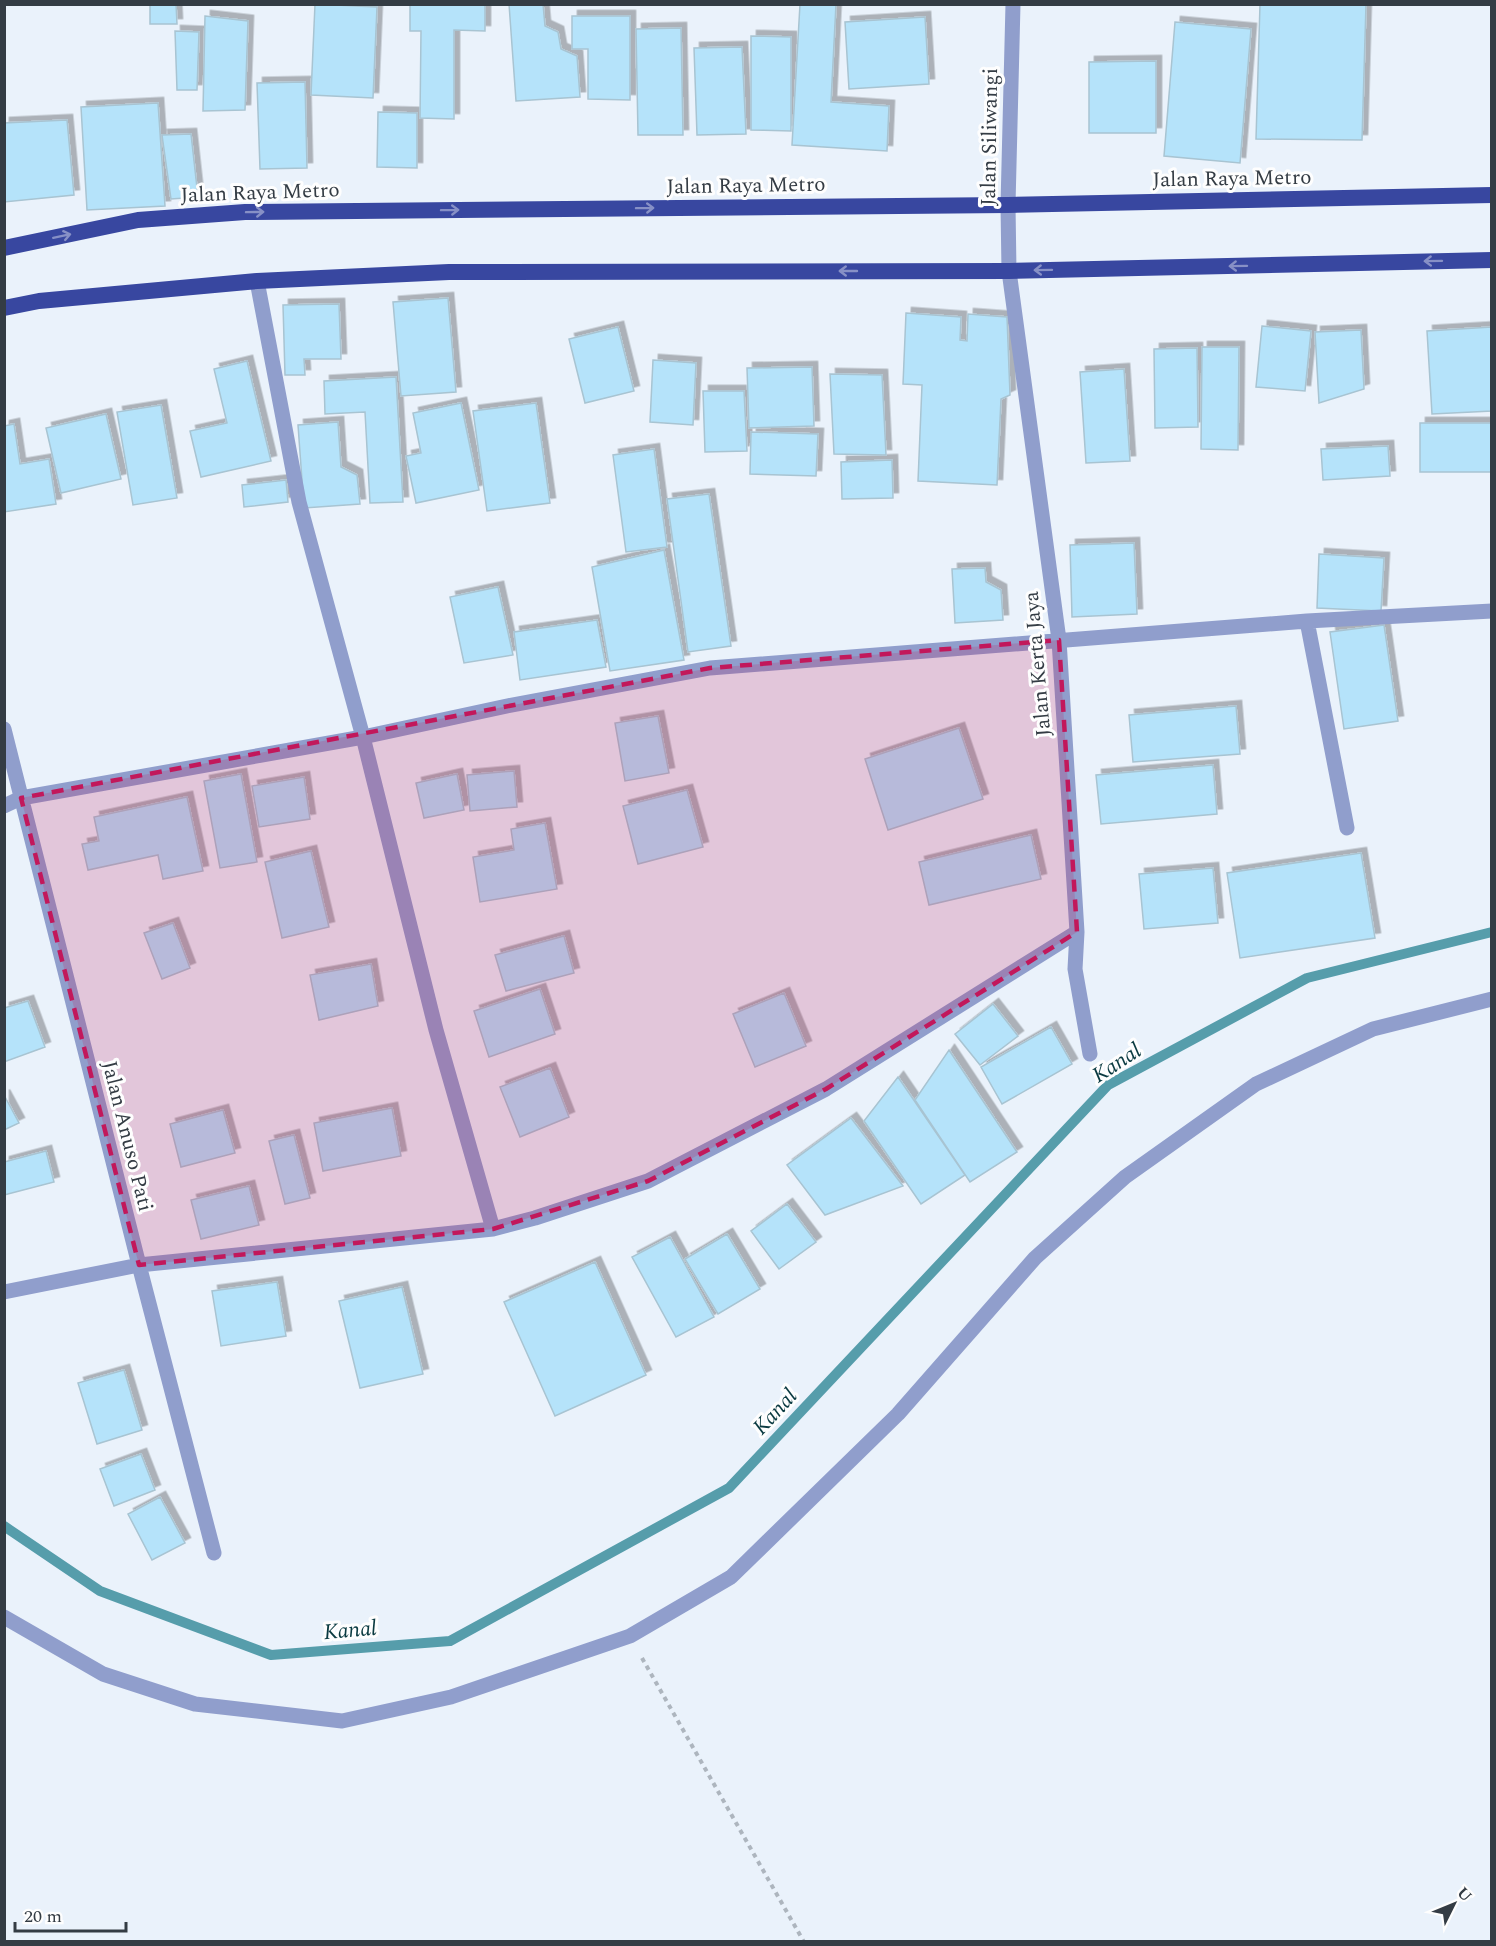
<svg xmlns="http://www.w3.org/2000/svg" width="1496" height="1946" viewBox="0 0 1496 1946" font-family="Spectral,serif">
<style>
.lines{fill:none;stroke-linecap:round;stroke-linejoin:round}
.stream{stroke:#569dab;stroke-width:10}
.building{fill:#b5e3fa;stroke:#a8c4d2;stroke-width:1.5;filter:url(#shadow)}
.path{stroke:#adb5be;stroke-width:4;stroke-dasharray:4.5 4.5;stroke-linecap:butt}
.minor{stroke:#909ecc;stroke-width:15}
.trunk{stroke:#3847a0;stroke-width:16}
.oneway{stroke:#8790c6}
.marked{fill:#c2185b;fill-opacity:0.2;stroke:#c2185b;stroke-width:4.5;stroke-dasharray:12 8;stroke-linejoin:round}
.labels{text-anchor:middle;stroke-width:6;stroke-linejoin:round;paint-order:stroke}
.street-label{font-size:21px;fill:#343c44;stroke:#fefefe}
.water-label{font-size:22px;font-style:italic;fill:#0a3a41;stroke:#fefefe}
</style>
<defs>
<filter id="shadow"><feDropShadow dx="5.5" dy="-5.5" stdDeviation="0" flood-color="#0004"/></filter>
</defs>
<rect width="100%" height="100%" fill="#eaf2fb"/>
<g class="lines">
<path class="stream" d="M4,1526L100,1591L271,1655L450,1641L729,1488L1108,1085L1307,978L1492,932"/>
</g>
<path class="building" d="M150,4H176L177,24H150Z
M315,4L377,7L373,98L311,95Z
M410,4H485V31L454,30V119L420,118L421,31H410Z
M509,4H543L545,26L558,32L561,49L577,56L580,97L516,101Z
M800,4H836L831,102L889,106L887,151L792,145Z
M1260,4H1366L1362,140L1256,139Z
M205,16L248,21L245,110L203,111Z
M572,16H630V100L588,99V49H572Z
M925,17L929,84L849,89L845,22Z
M1175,22L1251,29L1240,163L1164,156Z
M681,28L683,135H638L636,29Z
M175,31L199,32L197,90H177Z
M751,36L791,37V131L751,130Z
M742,47L746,134L697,135L694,48Z
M1156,61V133H1089V62Z
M305,82L307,168L260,169L257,83Z
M158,103L165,206L87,210L81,107Z
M378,112L417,113V168L377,167Z
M67,120L74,195L4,202V123Z
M191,134L198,197L171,199L162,135Z
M448,298L456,392L401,396L393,302Z
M339,304L341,359H304L305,375H285L283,305Z
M906,313L961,317L960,340L967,341L968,314L1007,317L1010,395L1001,399L997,485L918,481L922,385L903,384Z
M1262,326L1311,331L1305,391L1256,387Z
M618,327L634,391L585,403L569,339Z
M1492,327V411L1432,414L1427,331Z
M1361,330L1364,389L1319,403L1315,332Z
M1202,347H1239L1238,450L1201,449Z
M1197,348L1198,427L1155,428L1154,349Z
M653,360L696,363L693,425L650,422Z
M247,361L271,461L201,477L190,431L227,423L214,369Z
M812,367L814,426L749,428L747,368Z
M1124,369L1130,461L1086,463L1080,372Z
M830,374L882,375L886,455L834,454Z
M396,377L403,502L370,503L365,412L325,414L324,381Z
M703,391H744L747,451L705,452Z
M461,403L479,490L416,503L406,456L421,453L413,413Z
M536,403L550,503L487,511L473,411Z
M161,405L177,498L133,505L117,412Z
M106,414L121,479L61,493L46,428Z
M338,422L341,467L357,475L360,504L304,508L298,425Z
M1420,423H1492V472H1420Z
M14,424L20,464L49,459L56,504L4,512V426Z
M751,432L818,434L816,476L750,474Z
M1388,446L1390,476L1323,480L1321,449Z
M654,449L667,547L626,552L613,455Z
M892,460L893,498L842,499L841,462Z
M286,480L288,502L244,507L242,485Z
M709,494L731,646L688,652L667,499Z
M1134,543L1137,614L1072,617L1070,545Z
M664,550L684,660L610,671L592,567Z
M1319,554L1384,558L1381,611L1317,608Z
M985,568L986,582L1001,590L1003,620L955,623L952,569Z
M498,587L513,655L464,663L450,597Z
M597,620L606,667L520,680L514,632Z
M1384,625L1398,721L1344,729L1330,632Z
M1236,706L1240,754L1133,762L1129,715Z
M658,716L669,773L625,781L615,723Z
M959,728L983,799L888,830L865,759Z
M1213,765L1217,814L1101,824L1096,775Z
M514,771L517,807L470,811L467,775Z
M241,774L257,862L220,868L204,781Z
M457,774L464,810L424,818L416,783Z
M304,777L310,819L259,827L252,786Z
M687,790L703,847L638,864L623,806Z
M187,797L203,871L163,879L158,855L88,870L82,844L99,841L94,817Z
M545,823L557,889L480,902L473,857L514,850L511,829Z
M1031,835L1041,879L929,905L919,862Z
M311,851L329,927L282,938L265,862Z
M1361,853L1375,938L1240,958L1227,873Z
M1213,868L1218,923L1144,929L1139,874Z
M173,923L190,968L162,979L144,933Z
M564,936L574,973L506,991L495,955Z
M371,964L378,1006L319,1020L310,975Z
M540,989L555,1034L489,1057L474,1011Z
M784,993L806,1046L755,1067L733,1014Z
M28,1001L45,1047L4,1062V1008Z
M993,1004L1018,1036L980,1065L955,1034Z
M1051,1027L1072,1064L1002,1104L981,1067Z
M949,1050L1017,1152L970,1182L915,1100Z
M550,1068L569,1117L520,1137L500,1087Z
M898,1077L965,1175L921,1204L864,1121Z
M4,1095L19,1123L4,1130Z
M392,1108L401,1156L323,1171L314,1123Z
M223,1110L235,1153L181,1167L170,1124Z
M851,1118L903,1186L825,1215L787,1165Z
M294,1135L310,1198L285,1204L269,1141Z
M46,1151L54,1182L4,1195V1162Z
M249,1186L259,1225L201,1239L191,1200Z
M787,1204L816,1242L779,1269L751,1231Z
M727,1234L760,1289L718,1314L685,1259Z
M670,1237L714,1317L676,1337L632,1257Z
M595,1262L646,1375L555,1416L504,1302Z
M277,1282L286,1336L221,1346L212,1291Z
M402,1287L423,1374L360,1388L339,1301Z
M124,1370L142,1430L97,1444L78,1383Z
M141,1454L155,1490L114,1506L100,1469Z
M160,1497L185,1543L152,1560L128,1514Z"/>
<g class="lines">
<path class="path" d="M642,1658L804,1942"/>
<path class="minor" d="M1013,4L1008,205L1009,271L1059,640L1077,932L1075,969L1090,1054
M257,281L299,502L363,737L436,1030L493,1229
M1307,621L1347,828
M4,729L139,1265L214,1553
M4,806L21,798L363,737L507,706L710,668L1307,621L1492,611
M4,1292L139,1265L493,1229L535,1218L648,1181L826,1089L1077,932
M4,1617L103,1674L195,1704L342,1721L451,1697L630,1636L731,1577L898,1414L1035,1258L1125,1177L1256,1084L1373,1029L1492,999"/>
<path class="trunk" d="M4,248L138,220L245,212L1008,205L1492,195
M4,308L39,301L257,281L449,272L1009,271L1492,260"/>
</g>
<defs><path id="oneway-shaft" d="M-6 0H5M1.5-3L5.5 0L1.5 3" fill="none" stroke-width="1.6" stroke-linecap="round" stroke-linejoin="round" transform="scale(1.5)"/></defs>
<g class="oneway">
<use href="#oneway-shaft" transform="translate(645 208) rotate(-1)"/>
<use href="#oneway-shaft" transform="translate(450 210) rotate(-1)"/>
<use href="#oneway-shaft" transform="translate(255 212) rotate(-1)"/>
<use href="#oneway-shaft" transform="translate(62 236) rotate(-12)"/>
<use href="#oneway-shaft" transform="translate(1433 261) rotate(179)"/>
<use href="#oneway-shaft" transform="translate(1238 266) rotate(179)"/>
<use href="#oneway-shaft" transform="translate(1043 270) rotate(179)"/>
<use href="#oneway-shaft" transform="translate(848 271) rotate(180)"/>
</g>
<path class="marked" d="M1059,640L1077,932L826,1089L648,1181L493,1229L139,1265L21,798L710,668Z"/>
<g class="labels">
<g class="street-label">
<text transform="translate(989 137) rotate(-89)" y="7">Jalan Siliwangi</text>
<text transform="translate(1232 178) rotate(-1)" y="7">Jalan Raya Metro</text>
<text transform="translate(746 185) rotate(-1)" y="7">Jalan Raya Metro</text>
<text transform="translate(260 192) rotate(-2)" y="7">Jalan Raya Metro</text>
<text transform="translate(1037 664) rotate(-95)" y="7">Jalan Kerta Jaya</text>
<text transform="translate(128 1136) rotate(76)" y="7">Jalan Anuso Pati</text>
</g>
<g class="water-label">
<text transform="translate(1116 1062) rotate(-33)" y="8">Kanal</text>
<text transform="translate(774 1411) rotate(-47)" y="8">Kanal</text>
<text transform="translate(350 1629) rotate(-5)" y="8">Kanal</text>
</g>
</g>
<rect width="1496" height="1946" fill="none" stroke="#343c44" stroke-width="12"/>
<g transform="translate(1454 1904) rotate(47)" stroke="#fefefe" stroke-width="4.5" paint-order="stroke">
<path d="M0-4.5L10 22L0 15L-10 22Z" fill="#343c44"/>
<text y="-9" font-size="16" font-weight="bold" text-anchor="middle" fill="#343c44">U</text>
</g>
<path d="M15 1922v9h111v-9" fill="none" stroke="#343c44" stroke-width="3"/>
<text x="24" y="1922" font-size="18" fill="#343c44" stroke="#fefefe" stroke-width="4.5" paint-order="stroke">20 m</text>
</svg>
